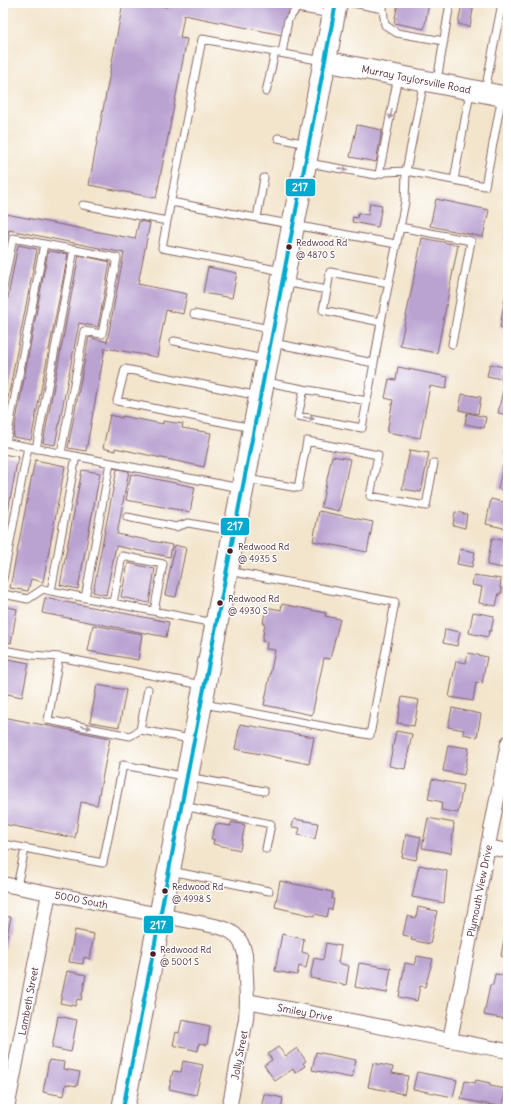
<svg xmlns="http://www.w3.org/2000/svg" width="511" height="1112" viewBox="0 0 511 1112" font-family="Delius,sans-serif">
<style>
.building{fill:#baa2d1}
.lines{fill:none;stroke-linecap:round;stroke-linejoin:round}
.lane-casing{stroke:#856463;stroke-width:9}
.street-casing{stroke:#856463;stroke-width:16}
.secondary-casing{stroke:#856463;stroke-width:22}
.primary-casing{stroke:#856463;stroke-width:24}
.lane{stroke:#fff;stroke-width:7}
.street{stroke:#fff;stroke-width:14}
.secondary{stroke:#fff;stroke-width:20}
.primary{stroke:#fff;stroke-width:22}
.bus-1-casing{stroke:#fff;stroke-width:7}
.bus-1{stroke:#00a9ce;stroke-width:4}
.oneway{fill:#ae9aa0}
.bus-dot{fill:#4a1f2b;stroke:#fff;stroke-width:1.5}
.labels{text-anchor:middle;stroke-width:3;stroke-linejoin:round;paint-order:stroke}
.bus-label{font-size:9px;fill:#4a1f2b;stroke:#fff;text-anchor:start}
.street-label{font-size:10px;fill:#4a1f2b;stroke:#fff}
.line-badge{stroke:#fff;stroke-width:1.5}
.badge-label{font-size:11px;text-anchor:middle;font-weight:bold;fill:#fff}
</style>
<rect width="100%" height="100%" fill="#fff"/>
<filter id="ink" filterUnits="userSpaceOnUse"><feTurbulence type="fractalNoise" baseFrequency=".025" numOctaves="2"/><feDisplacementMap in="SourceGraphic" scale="8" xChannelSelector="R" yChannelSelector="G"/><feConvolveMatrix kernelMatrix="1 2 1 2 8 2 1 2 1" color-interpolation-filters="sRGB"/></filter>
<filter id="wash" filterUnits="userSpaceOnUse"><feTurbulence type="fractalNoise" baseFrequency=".012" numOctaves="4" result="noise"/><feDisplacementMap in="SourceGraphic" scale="16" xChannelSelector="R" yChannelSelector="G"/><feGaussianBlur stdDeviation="0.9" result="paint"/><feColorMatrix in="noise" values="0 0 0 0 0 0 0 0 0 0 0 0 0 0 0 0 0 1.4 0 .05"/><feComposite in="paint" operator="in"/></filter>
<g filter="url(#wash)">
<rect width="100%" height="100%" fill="#f3e5cc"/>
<g id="blocks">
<path class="building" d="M123,3H147L167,7L168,3L294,4L291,19L282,35L184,15L180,38L187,39L156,198L89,185Z
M398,3H429L424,29L394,23Z
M462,3H474L470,27L458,24Z
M357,125L382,130L376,162L350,157Z
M436,199L489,210L483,237L430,226Z
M370,203L382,205L378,227L352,222L353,217L357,218L358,213L368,215Z
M6,214L135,239L139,221L150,223L138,284L187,294L183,314L166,310L157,357L105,348L86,451L68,448L89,337L107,342L124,253L9,230L3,256V228Z
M507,228H508V239H505Z
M422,238L458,245L437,353L400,346Z
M18,245L37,249L4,418L3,323Z
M48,251L68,254L31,440L13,437Z
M79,255L110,262L98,327L79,323L55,445L43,443Z
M208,267L237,273L232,298L203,293Z
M506,291H508V329L500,327Z
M490,364L503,367L501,379L487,376Z
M398,367L448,377L446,389L430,386L420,438L387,432L393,400L385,398L389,379L396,380Z
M503,390L508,391V415L498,413Z
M462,394L481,397L478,414L459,410Z
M467,413L486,417L484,428L465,424Z
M110,415L122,418V416L163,424V421L183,424L182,428L211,433L204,467L115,448V451L103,448Z
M508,439V455L504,454Z
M410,450L429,453L421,492L402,489Z
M3,454L18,457L4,533H3Z
M332,456L350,459L339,511L321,507Z
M35,460L65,466L43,582L31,579L28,591L10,588Z
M503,465L508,466V491L498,489Z
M117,469L129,471L117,534L172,545L170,557L116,546L106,595L93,592Z
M82,470L100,473L78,589L60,585Z
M131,474L195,487L190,512L126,500Z
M491,499L508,503V529L486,524Z
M319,511L373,522L367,552L313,541Z
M455,512L467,514L465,528L453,525Z
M492,538L508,541L506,553L508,556L507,560H505L503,568L487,565Z
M175,545L186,548L176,597L165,595Z
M460,549L475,552L472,567L457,564Z
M128,563L155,569L149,603L121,597Z
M474,575L501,579L500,588H502L501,594L499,593L496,606L479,603L482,587L472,585Z
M45,598L169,622L166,637L42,613Z
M282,604L326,613L325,616L340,619L330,659L324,658L312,715L264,705L275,650L266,649L267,642L262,641L265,623H263L266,607L281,610Z
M3,606L17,609L11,643L3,641Z
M473,612L494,616L491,631H489L488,637L469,633Z
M93,625L142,634L138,660L88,651Z
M445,629L460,632L457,646L443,643Z
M468,653L487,657L482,684L476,682L473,701L449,697L456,661L466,663Z
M3,658L29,663L22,697L7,694L4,711Z
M97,685L126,690L119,727L90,722Z
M402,697L419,700L414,726L397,723Z
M452,708L481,714L477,737L463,734L464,730L448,727Z
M3,717L110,738L97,805L81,802L75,838L3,824Z
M240,724L314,737L309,764L235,749Z
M396,731L412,734L405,769L389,766Z
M448,745L469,748L464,775L443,771Z
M432,779L463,785L458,813L441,810L442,802L428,799Z
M428,818L454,823L451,853L422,848Z
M294,819L318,823L315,839L298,835L300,828L292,827Z
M231,822L245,825L240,850L213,844L214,839H211L216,824L231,826Z
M406,834L421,837L416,860L402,857Z
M419,865L447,871L444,903L412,897Z
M280,881L333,892L332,899H334L332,910L329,909L327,917L315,914L314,916L275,907Z
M418,907L437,911L430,944L411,940L412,937L403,935L407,916L416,918Z
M3,916L11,917L4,949H3Z
M507,921H508V958L501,956Z
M75,930L94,934L90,959L84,957L83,964L69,962Z
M282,934L304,939L302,952L309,954L306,968L299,966L297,975L275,971Z
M326,943L341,946L338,963L349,966L346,985L310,978L314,958L323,960Z
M417,956L433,959L425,987L420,986L417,1001L399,997L405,963L415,965Z
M359,963L391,968L387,993L355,987Z
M67,971L86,975L81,1000L77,999L75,1006L60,1003Z
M495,974L508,976V1009L506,1019L484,1015L490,985H493Z
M58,1016L77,1020L71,1052L52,1048Z
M182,1020L210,1026L207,1045L199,1043L198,1051L173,1045L176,1032L179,1033Z
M278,1047L286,1056L297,1048L306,1061L303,1063L305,1066L295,1073L293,1069L275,1081L264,1065L272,1060L268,1054Z
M316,1052L356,1060L352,1078L312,1070Z
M49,1060L64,1062L63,1069L80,1072L77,1086L66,1084L64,1096L43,1092Z
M183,1061L203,1065L196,1095L169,1089L173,1071L181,1072Z
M373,1063L393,1067L392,1073L408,1076L404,1094L368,1087Z
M417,1072L457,1080L453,1097L413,1089Z
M476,1080L490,1083V1086L506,1089L502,1107L461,1099L465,1081L475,1083Z
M264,1094L283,1098L281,1109H261Z"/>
</g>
</g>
<g filter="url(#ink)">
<use href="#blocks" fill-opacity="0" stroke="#856463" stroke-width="1"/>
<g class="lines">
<defs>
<path id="lane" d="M353,3L383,9L384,3
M383,9L385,25L397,33L444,41
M282,53L288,20L297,8L331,14
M424,81L406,171L485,186L502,96
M437,81L450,3
M485,91L502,3
M266,92L275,52
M278,138L307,144
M379,174L398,76
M454,180L470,92
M171,202L396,244
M83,205L167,221L202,39L323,61
M257,218L264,178
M167,221L162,248L282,271
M400,227L471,241L452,344
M284,282L327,290L323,310L381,322L405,202L406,171L386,172L376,175L308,163
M3,288L13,238L117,258L102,334L84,331L61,453
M327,290L330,272L389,283
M194,314L270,329
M174,341L264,359
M374,363L381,322
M266,382L367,401L374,363L273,343
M304,389L298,416L362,428L367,401
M252,428L117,401L125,369L259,396
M3,442L240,488
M6,443L44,244
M36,449L74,249
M76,456L51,591L214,623
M247,479L298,488L307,441L378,455L370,496L426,506L434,463
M127,517L176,527L188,523L233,531
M3,579L28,447
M3,594L28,599L43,589L51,591
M85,598L110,463
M113,603L122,556L163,564L154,611
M3,650L32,655L59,657L202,685
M59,657L48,720L130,736L140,730
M148,689L140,730L191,739
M204,704L370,735L395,602L228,571
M183,806L271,824L266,849
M3,844L103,863L123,765L264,791
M171,871L269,891
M17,886L25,849"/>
<g id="street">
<path d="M488,847L508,851"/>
<path id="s1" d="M3,884L215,926C232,929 241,937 245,954L247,1001L246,1019L229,1109"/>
<path id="s2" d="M247,1001L508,1051"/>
<path id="s3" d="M450,1040L508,743"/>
<path id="s4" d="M7,1109L49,893"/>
</g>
<g id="secondary">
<path id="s5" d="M324,61L508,97"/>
</g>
<path id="primary" d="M123,1109L336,3"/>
</defs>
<use href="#lane" class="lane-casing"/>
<use href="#street" class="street-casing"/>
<use href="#secondary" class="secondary-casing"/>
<use href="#primary" class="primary-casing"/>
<use href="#lane" class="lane"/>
<use href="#street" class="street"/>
<use href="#secondary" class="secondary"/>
<use href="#primary" class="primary"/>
<defs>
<path id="bus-1" d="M123,1109L336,3"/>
</defs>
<use href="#bus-1" class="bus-1-casing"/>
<use href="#bus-1" class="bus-1"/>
</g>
<defs><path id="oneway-solid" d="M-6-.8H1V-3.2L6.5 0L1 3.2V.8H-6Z"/></defs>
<g class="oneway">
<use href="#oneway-solid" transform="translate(391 114) rotate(101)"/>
<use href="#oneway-solid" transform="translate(343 169) rotate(10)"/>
<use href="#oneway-solid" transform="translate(309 418) rotate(11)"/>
<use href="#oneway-solid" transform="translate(86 727) rotate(11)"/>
</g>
</g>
<g class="bus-dot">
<circle cx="289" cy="247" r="3.5"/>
<circle cx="230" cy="551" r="3.5"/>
<circle cx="220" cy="603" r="3.5"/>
<circle cx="165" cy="891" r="3.5"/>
<circle cx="153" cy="954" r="3.5"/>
</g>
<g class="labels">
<g class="bus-label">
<text x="296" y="246">Redwood Rd<tspan x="296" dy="12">@ 4870 S</tspan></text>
<text x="238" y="550">Redwood Rd<tspan x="238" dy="12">@ 4935 S</tspan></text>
<text x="228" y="602">Redwood Rd<tspan x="228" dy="12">@ 4930 S</tspan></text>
<text x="172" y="890">Redwood Rd<tspan x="172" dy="12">@ 4998 S</tspan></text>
<text x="160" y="953">Redwood Rd<tspan x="160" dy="12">@ 5001 S</tspan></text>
</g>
<g class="street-label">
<text dy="4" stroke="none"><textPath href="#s5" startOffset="94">Murray Taylorsville Road</textPath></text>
<text dy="4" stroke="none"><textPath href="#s3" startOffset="152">Plymouth View Drive</textPath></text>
<text dy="4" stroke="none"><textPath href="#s1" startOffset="80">5000 South</textPath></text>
<text dy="4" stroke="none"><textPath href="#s4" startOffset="110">Lambeth Street</textPath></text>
<text dy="4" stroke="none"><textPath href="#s2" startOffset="59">Smiley Drive</textPath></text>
<text transform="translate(239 1055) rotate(-79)" y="4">Jolly Street</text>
</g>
</g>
<g class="line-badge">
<rect x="285" y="178" width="31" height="19" rx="4" fill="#00a9ce"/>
<rect x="220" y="517" width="30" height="19" rx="4" fill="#00a9ce"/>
<rect x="143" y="915" width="31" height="19" rx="4" fill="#00a9ce"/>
</g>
<g class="badge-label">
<text x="300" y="191">217</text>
<text x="235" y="530">217</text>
<text x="158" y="929">217</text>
</g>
<rect width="511" height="1112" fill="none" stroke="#fff" stroke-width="16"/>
</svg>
